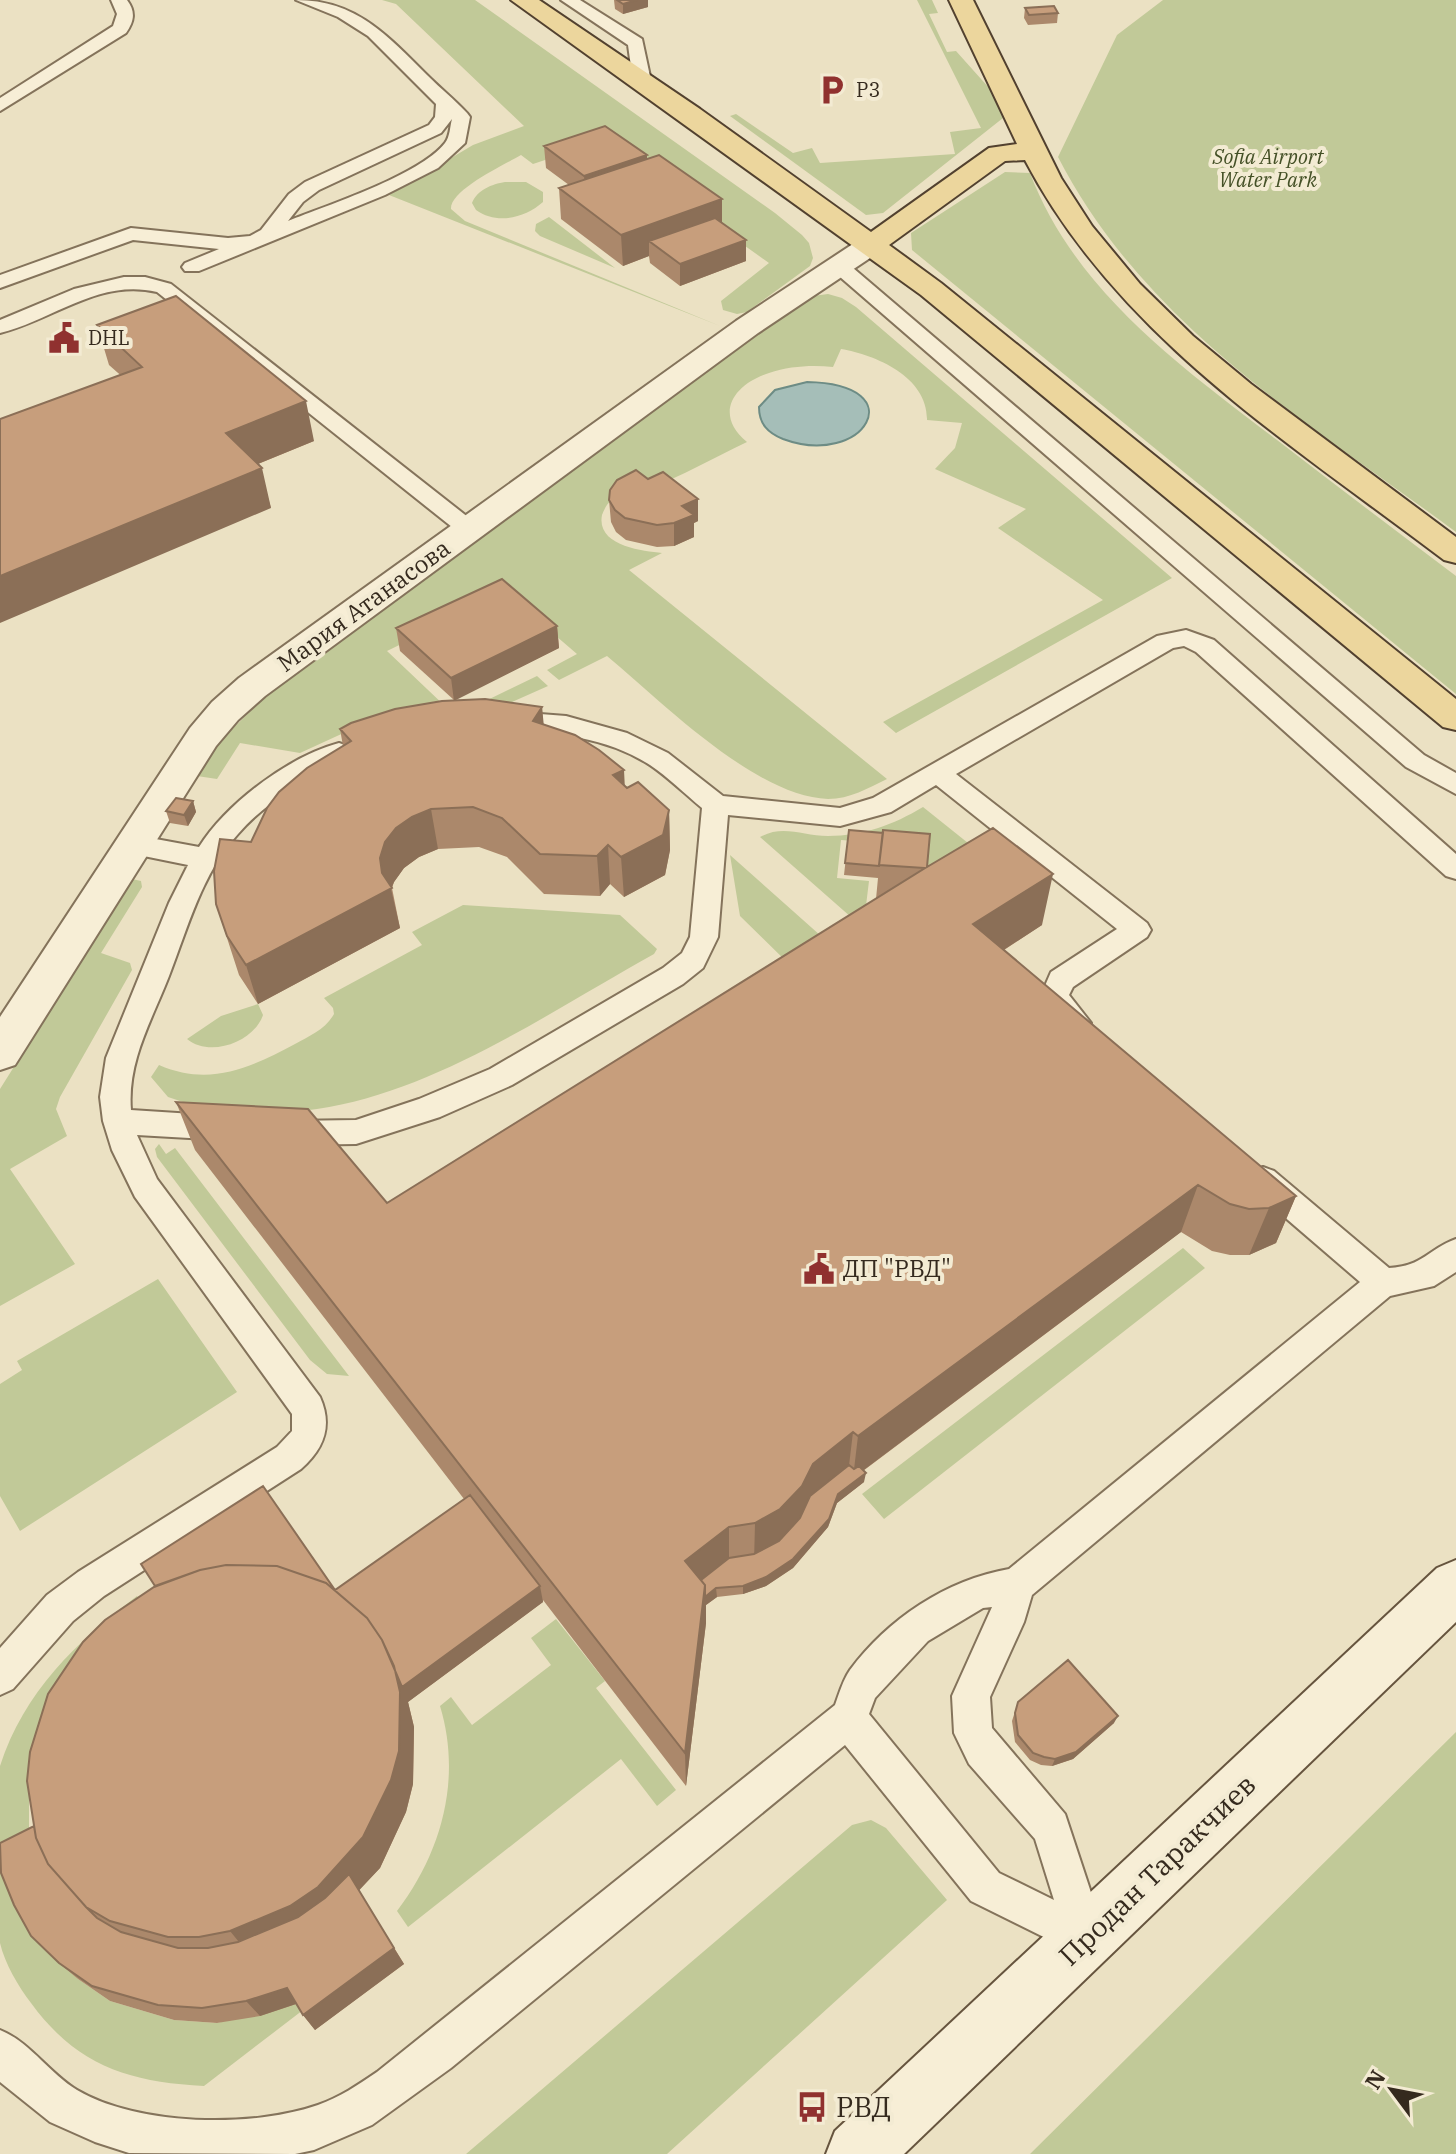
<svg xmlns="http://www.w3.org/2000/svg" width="1456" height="2154" viewBox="0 0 1456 2154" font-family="'IBM Plex Serif',serif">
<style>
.green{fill:#c1c998}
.water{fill:#a5beb8;stroke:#6d8c85;stroke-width:2}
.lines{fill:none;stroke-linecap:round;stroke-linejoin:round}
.lane-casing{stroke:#84735b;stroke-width:4}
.street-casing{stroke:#84735b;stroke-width:4}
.secondary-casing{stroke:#66543e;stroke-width:4}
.primary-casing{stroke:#52412f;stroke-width:4}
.lane{fill:#f7eed6;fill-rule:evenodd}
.street{fill:#f7eed6;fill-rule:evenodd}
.secondary{fill:#f7eed6;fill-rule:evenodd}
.primary{fill:#ecd69d;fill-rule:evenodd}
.wall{fill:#ab886b}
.shaded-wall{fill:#8b6f57}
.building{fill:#c79e7c;stroke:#8b6f57;stroke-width:2}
.labels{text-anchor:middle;stroke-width:8;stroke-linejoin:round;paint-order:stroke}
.far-poi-label{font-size:20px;fill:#352a1e;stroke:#f3ebd3;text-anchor:start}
.far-park-label{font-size:20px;font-style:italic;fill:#445026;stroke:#f3ebd3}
.street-label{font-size:24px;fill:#352a1e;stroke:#f3ebd3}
.poi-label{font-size:24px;fill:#352a1e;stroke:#f3ebd3;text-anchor:start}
.near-street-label{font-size:28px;fill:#352a1e;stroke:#f3ebd3}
.near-poi-label{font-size:28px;fill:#352a1e;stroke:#f3ebd3;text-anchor:start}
</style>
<rect width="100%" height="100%" fill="#ebe1c3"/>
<path class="green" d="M382,0H475L775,213L802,235L809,243L813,258L810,266L747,312L737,314L723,310L721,301L769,263L599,142L533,164L521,155C504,165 450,190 451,209L465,221L720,326L389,195L473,145L524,126L396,4Z
M917,0H932L938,13L929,14L947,52L956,51L990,89L1003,118L883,213L866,215L730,116L736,114L793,153L812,148L820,163L955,154L950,132L981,128Z
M1163,0H1456V532C1309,423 1144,325 1058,157L1117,35Z
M1005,172L1030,173C1074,290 1181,367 1277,440C1337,486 1396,531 1456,576V694L912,250L911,233Z
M505,182H526L543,192V202C525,218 497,225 476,210L472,203C477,190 492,184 505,182Z
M549,217L615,268L540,236L535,231L536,224Z
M828,294L842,298L856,307L1172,578L896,733L883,722L1103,600L998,528L1026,509L935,469L955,448L962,423L927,420C928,377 876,355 841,349L833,367C812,365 790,366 769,373C734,384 713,414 747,442C714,458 681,476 647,490C637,494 621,494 612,500C607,503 604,510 602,515C596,546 642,551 662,553L629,570L887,779C868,788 850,799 828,799C756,797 661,701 607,656L559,680L547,670L577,654L506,593L387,651L447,708L361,725L300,753L240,743L217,779L197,776L218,743L266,696L799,304L813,296Z
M537,676L548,686L512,702L469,709Z
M923,807L988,859L927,870L928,846L841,840L837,878L869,881L864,922L860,925L760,837C783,824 803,836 828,836C863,836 893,825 923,807Z
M730,855L830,944L792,967L740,916Z
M132,879L141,881L142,887L101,953L130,963L132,970L60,1097L56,1109L67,1136L10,1169L75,1264L0,1306V1089Z
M463,905L620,915L657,949L654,954C551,1011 435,1092 317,1109C273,1115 227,1106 183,1102L168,1097L151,1077L159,1065C210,1087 250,1068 295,1044C309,1036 325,1030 334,1014L333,1008L324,998L422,945L412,932Z
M258,1004L263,1015C254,1042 210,1058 187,1039L221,1016Z
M159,1144L166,1154L175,1148L349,1376L327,1374L310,1360L157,1157L155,1149Z
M1183,1248L1205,1268L884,1519L862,1494Z
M158,1279L237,1392L20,1531L0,1496V1384L22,1370L17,1361Z
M137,1596L150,1614L29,1793V1857L51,1952L78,1979L110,2001L174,2020L217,2023L299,2003L303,2010L204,2086C129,2082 77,2066 31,2003C18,1986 5,1964 0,1943C0,1926 0,1905 0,1888C0,1847 0,1806 0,1766C24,1692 76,1642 137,1596Z
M556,1619L605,1681L596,1688L676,1790L657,1806L621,1759L408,1927L397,1911C442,1852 462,1778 440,1706L451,1697L472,1725L551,1665L531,1638Z
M1456,1732V2154H1030Z
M871,1820L886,1828L947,1900L667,2154H466L852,1825Z"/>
<path class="water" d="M807,382C916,384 864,469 783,439C768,433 759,424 759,407L775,390Z"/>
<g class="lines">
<defs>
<path id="lane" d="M111,0H127C136,12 134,21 126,33L0,111V98L113,26L117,14Z
M296,0C356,0 387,35 427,75C441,89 454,99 467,113L470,117L465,143L438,168L385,195L199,271H185L182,267L185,263L219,249L133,240L0,288V275L131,228L228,238L250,236L261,230L289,194L305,182L429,125L435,117L436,104L368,36L338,17ZM452,119C450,126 450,137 445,143C420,175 328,205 288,221L303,202L319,190L441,133Z
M561,0H580L642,39L651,81L648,85L642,86L633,81L628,45Z
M839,260L846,262L1424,755L1456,773V794L1406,767L832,270L829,266L832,262Z
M124,277H145L171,284L478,525L482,530L478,535H462L157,292C99,278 53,320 0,333V320L74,289Z
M1186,630L1214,640L1456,854V879L1446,876L1196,652L1184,646L1173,648L956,774L1147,923L1151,930L1147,937L1073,987L1069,995L1091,1023L1086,1031C1061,1039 1050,1015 1041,995L1051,972L1117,929L936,785L891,812L840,826L728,815L718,937L703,968L683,984L512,1085L440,1117L356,1144L288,1145L277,1142L273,1133L277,1124L288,1121L356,1120L419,1099L490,1069L663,968L682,953L690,937L702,808C685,794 668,777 650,765C605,736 554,733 502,729L493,726L489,720L493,714L502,711L566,716L627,733L668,753L723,796L840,808L873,798L1157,636Z
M339,743L348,746L352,752L348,758C309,778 267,800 238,834C202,873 188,927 169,976C152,1020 127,1061 131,1110L224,1116L235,1119L239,1128L235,1137L224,1140L137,1135L157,1179L320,1397C333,1426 324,1449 301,1469L104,1596L73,1621L13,1689L0,1695V1648L47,1595L78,1572L277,1447L292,1431V1414L135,1197L112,1150L103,1121L100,1097L106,1058L169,903L188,865L124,852L120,845L124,838L134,835L199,847C227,803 288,757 339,743Z
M1263,1167L1274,1171L1389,1268C1424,1266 1428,1249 1456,1239V1272L1434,1286L1390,1296L1032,1595L1024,1622L990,1697L992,1728L1065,1814L1106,1938L1100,1952L1086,1958L971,1901L845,1745L451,2068L372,2125L314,2150L295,2154L129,2153L95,2142L50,2122L0,2082V2030C30,2042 49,2073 77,2090C138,2126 252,2128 318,2105C340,2097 358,2085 377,2072L835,1705C839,1694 843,1680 850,1670C888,1619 946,1580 1009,1569L1360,1282L1252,1189L1247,1180L1252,1171ZM992,1607L952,1696L954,1733L969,1764L1035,1839L1054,1900L999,1873L869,1714L875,1698L928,1641L983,1608Z"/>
<path id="street" d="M872,235L882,238L886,244L882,250L758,333L265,696L238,720L216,746L15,1065L0,1070V1017L190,728L212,702L239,678L736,321L862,238Z"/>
<path id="secondary" d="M1456,1560V1622L904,2154H826L835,2131L1437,1568Z"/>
<path id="primary" d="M511,0H539L700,109L871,232L989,148L1017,144L949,0H973L1061,178L1092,226L1140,284L1193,336L1251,384L1456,537V563L1444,560C1290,443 1117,336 1025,160L1005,161L889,245L941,283L1456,699V730L1443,727L921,295Z"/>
</defs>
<use href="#lane" class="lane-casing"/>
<use href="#street" class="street-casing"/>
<use href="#secondary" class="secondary-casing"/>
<use href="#primary" class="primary-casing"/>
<use href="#lane" class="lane"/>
<use href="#street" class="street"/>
<use href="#secondary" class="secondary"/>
<use href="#primary" class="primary"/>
</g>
<path class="wall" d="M614,0H648V7L623,14L615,9Z
M1025,8L1058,13L1057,23L1028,25L1024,18Z
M544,146L647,155V159L722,223L746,261L680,286L650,263L649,256L623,266L561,219L559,188L569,185L546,168Z
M97,325L314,441L258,464L271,508L109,365Z
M648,479L698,499V521L694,523V537L674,546L657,547L626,540L616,532L611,522L609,500Z
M557,626L559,648L454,700L542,707L543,725L627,788L669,810L670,850L665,875L624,897L610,884L600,896L544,894L507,857L479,847L438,849L419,857L404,868L394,882L392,888L400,928L258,1004L239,975L216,904L251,842L343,746L340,729L454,700L400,651L396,628Z
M193,801L196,812L188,826L170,823L166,811Z
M849,830L927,867L1042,925L1004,950L1296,1196L1276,1243L1249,1255H1230L1212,1251L1181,1232L863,1471L864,1482L837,1503L828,1527L793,1568L766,1586L743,1594L717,1597L706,1605V1623L686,1786L543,1600V1602L408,1702L414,1727L413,1784L406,1812L380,1868L359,1890L404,1964L315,2030L303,2015L296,2004L260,2016L217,2023L174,2020L110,2001L78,1979L59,1963L34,1826L155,1586L335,1590L464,1499L195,1150L176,1102L387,1203L876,899L878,878L844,875Z
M1018,1702L1114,1723L1073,1759L1052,1766L1041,1765L1030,1760L1015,1742L1012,1721Z"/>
<path class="shaded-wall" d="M637,0H648V7L623,14V4Z
M647,155V177L586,197L584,176Z
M722,199V230L649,241V256L623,266L621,235Z
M746,240V261L680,286V264Z
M306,401L314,441L236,473L226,433Z
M262,468L271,508L0,623V576Z
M698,499V521L694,523V537L674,546V523L682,506Z
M557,626L559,648L454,701L451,678Z
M542,707L546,747L533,721Z
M624,770L626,810L613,775Z
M193,801L196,812L188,826L184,815Z
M431,809L438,849L419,857L404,868L394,882L391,889L400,928L258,1004L246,965L382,873L380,858L385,842L396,828L412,817Z
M669,810L670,850L665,875L624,897L621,857Z
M608,845L610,884L600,896L597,856Z
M1053,874L1042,925L965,975L973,924Z
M1198,1185L1181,1232L853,1478L858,1436Z
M1296,1196L1276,1243L1249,1255L1269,1208Z
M853,1432L848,1474L799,1527L754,1563L755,1523L813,1464Z
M866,1473L864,1482L837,1503L828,1527L793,1568L766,1586L743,1594V1586L838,1494Z
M729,1527V1567L716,1588L717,1597L706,1605V1623L686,1786L685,1753V1561Z
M540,1586L543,1602L408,1702L402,1687Z
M394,1666L408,1702L414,1727L413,1784L406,1812L380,1868L336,1915L252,1958L230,1931Z
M1118,1716L1114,1723L1073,1759L1052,1766L1055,1759Z
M394,1948L404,1964L315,2030L303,2015Z
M287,1988L299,2003L260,2016L246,2001Z"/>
<path class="building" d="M617,0H637L623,4Z
M1054,6L1058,13L1029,15L1025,8Z
M605,126L647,155L584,176L544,146Z
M659,155L722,199L621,235L559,188Z
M715,218L746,240L680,264L649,241Z
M176,296L306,401L226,433L262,468L0,576V419L142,367L97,325Z
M636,470L648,479L663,472L698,499L682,506L694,515L674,523L657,525L625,518L615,510L609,500L610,490L617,480Z
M502,579L557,626L451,678L396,628Z
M485,699L542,707L533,721L575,735L599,750L624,770L613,775L627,788L638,782L669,810L663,835L621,857L608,845L597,856L540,854L502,818L473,807L431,809L412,817L396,828L385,842L380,858L382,873L392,888L246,965L227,936L216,904L214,871L220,839L251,842L267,808L279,792L307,768L351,741L340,729L351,723L395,709L442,701Z
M176,798L193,801L184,815L166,811Z
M993,828L1053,874L973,924L1296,1196L1269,1208L1249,1209L1230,1204L1198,1185L858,1436L853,1432L813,1464L802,1486L780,1509L755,1523L729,1527L685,1561L705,1585L685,1753L176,1102L308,1109L387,1203L925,868L879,865L883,830L930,834L927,867Z
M849,830L883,833L879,866L845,863Z
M849,1465L854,1469L859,1466L866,1473L838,1494L829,1519L793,1559L766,1577L743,1586L716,1588L705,1597V1585L701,1580L729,1558L754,1554L779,1541L800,1518L810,1496Z
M263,1486L335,1590L470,1495L540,1586L402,1687L382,1640L367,1618L326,1583L277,1566L226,1565L200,1570L155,1586L141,1564Z
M226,1565L277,1566L326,1583L367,1618L382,1640L394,1666L400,1692L399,1751L391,1780L363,1837L318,1887L290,1906L230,1931L199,1937H168L110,1921L86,1907L48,1864L36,1838L27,1781L30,1752L48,1694L83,1642L105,1620L154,1587L200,1570Z
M1068,1660L1118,1716L1076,1752L1055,1759L1044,1757L1033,1753L1018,1735L1015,1713L1018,1702Z
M34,1826L36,1838L48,1864L86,1907L97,1918L121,1932L178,1948H208L238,1942L298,1917L325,1898L349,1874L394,1948L303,2015L287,1988L246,2001L202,2008L158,2005L92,1986L59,1963L31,1936L14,1905L1,1873L0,1843Z"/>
<defs>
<symbol id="parking-bare" viewBox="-9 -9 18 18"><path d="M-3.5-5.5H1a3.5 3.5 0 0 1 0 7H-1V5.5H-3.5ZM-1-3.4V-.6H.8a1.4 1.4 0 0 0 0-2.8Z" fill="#90312f" stroke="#f3ebd3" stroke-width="2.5" paint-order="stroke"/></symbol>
<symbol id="civic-bare" viewBox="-9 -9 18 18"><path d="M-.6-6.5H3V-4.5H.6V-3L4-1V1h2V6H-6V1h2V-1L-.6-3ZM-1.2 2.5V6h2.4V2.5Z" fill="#90312f" stroke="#f3ebd3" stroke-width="2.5" paint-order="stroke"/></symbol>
<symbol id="bus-bare" viewBox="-9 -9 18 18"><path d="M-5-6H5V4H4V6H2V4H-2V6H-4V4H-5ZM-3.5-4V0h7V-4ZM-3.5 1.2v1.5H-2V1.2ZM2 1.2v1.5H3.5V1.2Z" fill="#90312f" stroke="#f3ebd3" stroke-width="2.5" paint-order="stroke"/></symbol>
</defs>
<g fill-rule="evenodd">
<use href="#parking-bare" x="810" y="68" width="44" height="44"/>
<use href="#civic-bare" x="42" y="316" width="44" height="44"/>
<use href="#civic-bare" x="797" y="1247" width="44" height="44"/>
<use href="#bus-bare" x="790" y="2085" width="44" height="44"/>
</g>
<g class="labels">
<g class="far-poi-label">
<text x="856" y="97">P3</text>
<text x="88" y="345">DHL</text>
</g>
<g class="far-park-label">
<text x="1268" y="164">Sofia Airport<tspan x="1268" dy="23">Water Park</tspan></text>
</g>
<g class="street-label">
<text transform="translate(364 606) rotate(-36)" y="8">Мария Атанасова</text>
</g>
<g class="poi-label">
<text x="843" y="1277">ДП "РВД"</text>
</g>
<g class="near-street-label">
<text transform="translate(1157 1870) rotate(-44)" y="10">Продан Таракчиев</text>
</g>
<g class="near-poi-label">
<text x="836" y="2117">РВД</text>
</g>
</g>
<g transform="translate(1392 2090) rotate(302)" stroke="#f3ebd3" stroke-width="6" paint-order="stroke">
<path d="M0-6L14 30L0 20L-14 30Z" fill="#352a1e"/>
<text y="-12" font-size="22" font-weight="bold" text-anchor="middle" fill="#352a1e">N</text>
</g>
</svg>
